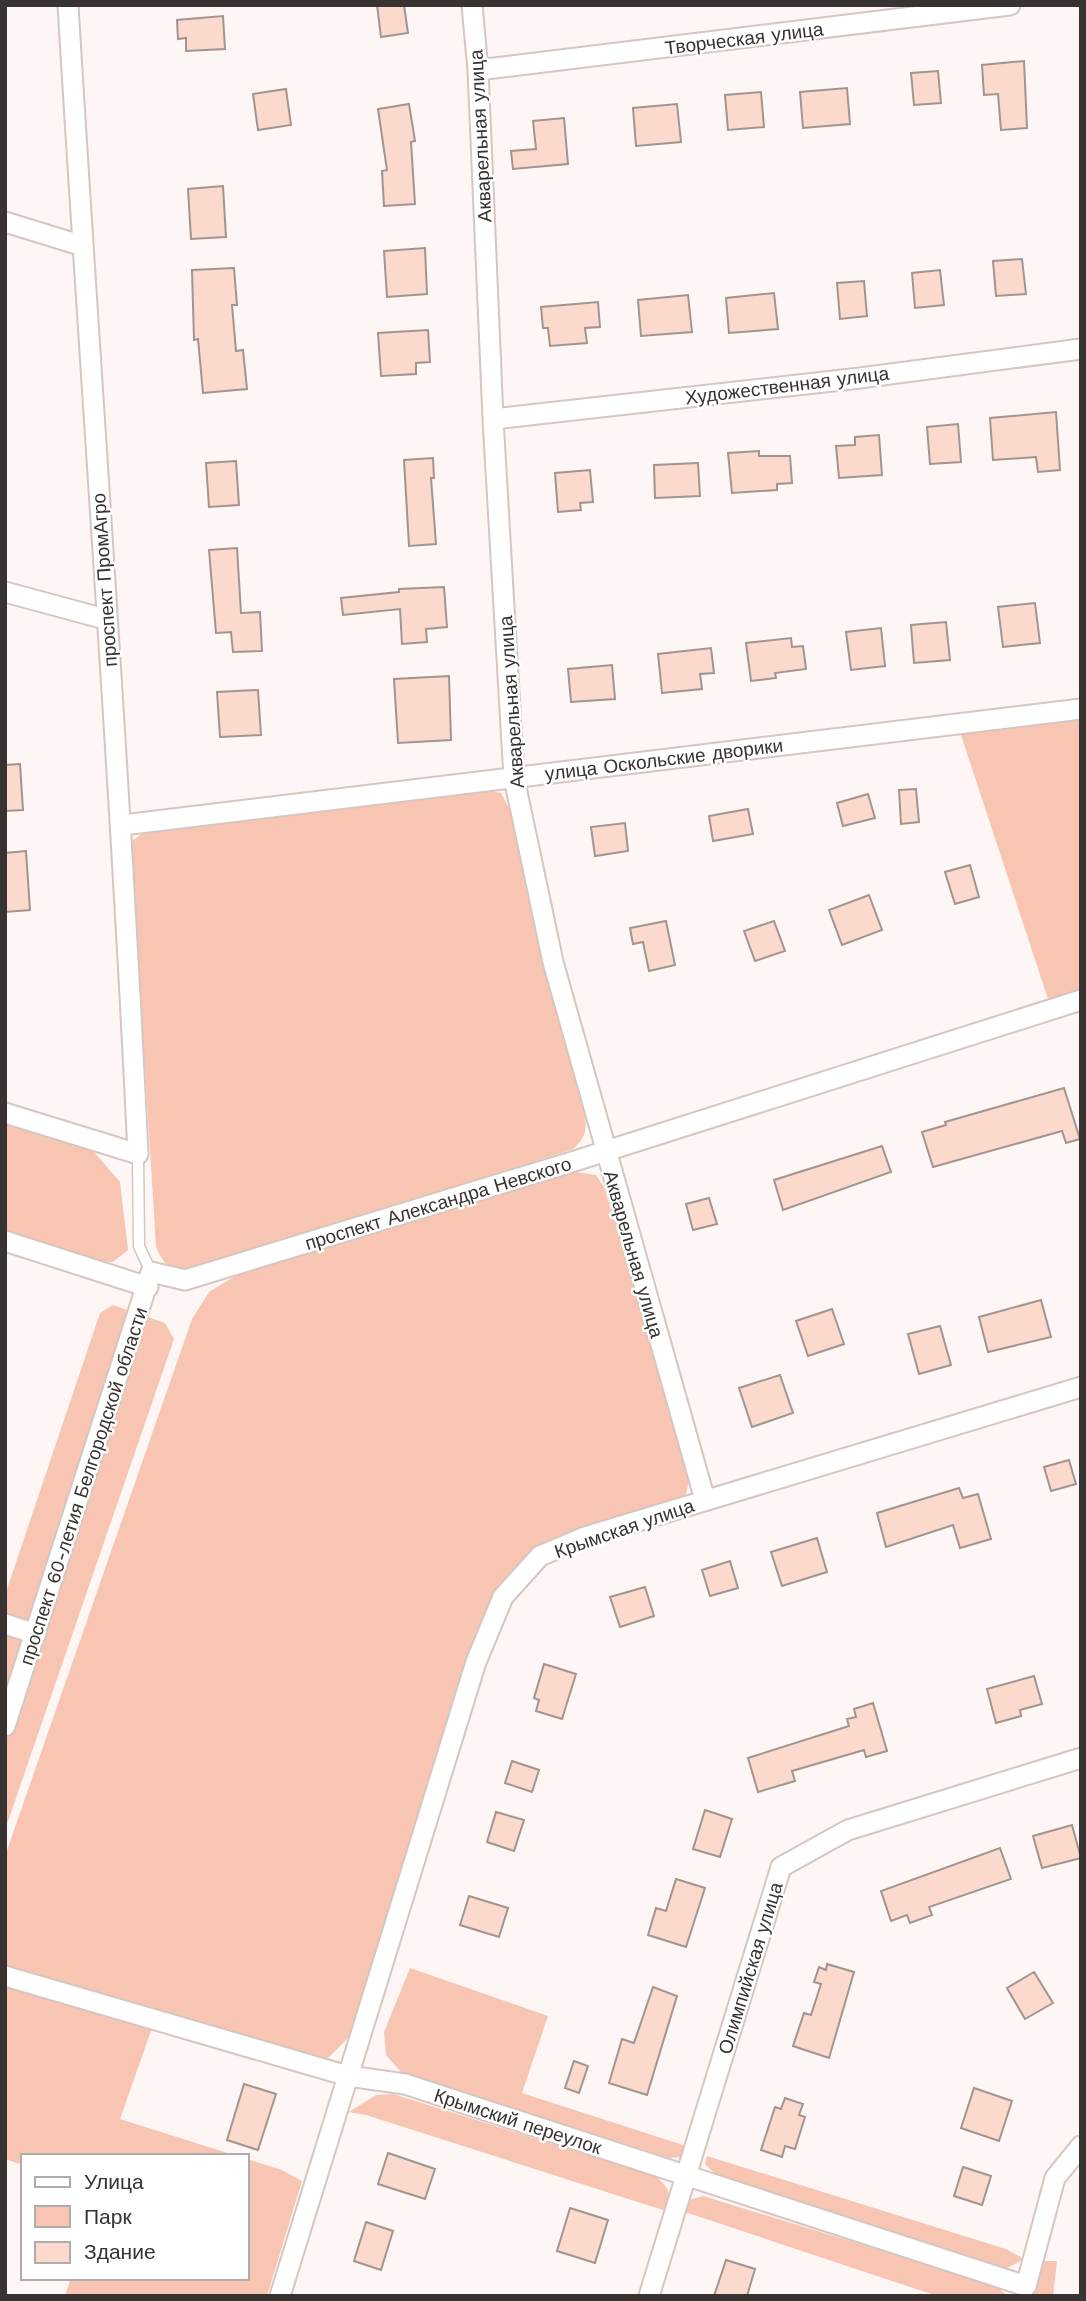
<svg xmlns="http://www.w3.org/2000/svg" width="1086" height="2301" viewBox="0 0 1086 2301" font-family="'Work Sans',sans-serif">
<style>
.green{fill:#f8c5b2}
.building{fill:#fbdacd;stroke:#a2948f;stroke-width:2}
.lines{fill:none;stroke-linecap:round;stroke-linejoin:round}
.service-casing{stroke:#d5c6c0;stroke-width:13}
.minor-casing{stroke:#d5c6c0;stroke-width:23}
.service{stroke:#fff;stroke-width:10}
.minor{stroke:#fff;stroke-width:19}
.labels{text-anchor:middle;stroke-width:5;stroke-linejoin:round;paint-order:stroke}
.street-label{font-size:19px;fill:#383230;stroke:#fff}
</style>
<rect width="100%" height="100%" fill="#fdf6f4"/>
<path class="green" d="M1081,718V989L1048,999L960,732Z
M485,790L501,793L509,808L584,1110C587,1128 587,1137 573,1149L189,1271C169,1270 164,1265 156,1247L132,856L133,840L144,832Z
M5,1125L94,1152L120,1182L128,1250L113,1262L96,1261L5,1232Z
M576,1172L596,1175L604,1187L690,1476L686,1494L671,1504L547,1544L516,1569L488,1606L468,1662L351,2035L327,2059L302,2065L5,1968V1856L192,1319L209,1292L235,1276Z
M113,1305L165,1323L174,1339L5,1830V1595L100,1313Z
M410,1968L548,2016L522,2093L686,2146L683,2157L669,2158L401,2072L386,2055L384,2032Z
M5,1980L152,2028L120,2119L237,2156H23V2165L5,2159Z
M393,2094L655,2176C669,2187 672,2193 666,2211L366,2115L349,2112L376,2095Z
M707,2156L1006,2249L1024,2259L1005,2269L716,2175L705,2164Z
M247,2159L282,2170L302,2181L267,2296H65L71,2278H247Z
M703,2196L996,2286L1008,2296H937L685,2212L689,2200Z
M1043,2261H1057L1053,2296H1033Z"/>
<path class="building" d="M377,5H404L408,33L381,37Z
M223,16L225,49L186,51V38L178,39L177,20Z
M1024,61L1027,128L1001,130L998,94L984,95L982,65Z
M938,71L941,103L914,105L911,73Z
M847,88L850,124L803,128L800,92Z
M286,89L291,125L258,130L253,94Z
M761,92L764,127L728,130L725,95Z
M409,104L415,141L411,142L415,204L384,206L382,171L387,170L378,109Z
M677,104L681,142L636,146L633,108Z
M564,118L568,164L513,169L511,151L536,149L533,121Z
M223,186L226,237L191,239L188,189Z
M425,248L427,294L387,297L384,251Z
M1022,259L1026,294L996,296L993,261Z
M234,268L237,305H232L236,351L243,350L247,389L203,393L198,339L194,340L192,270Z
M940,270L944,305L915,308L912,273Z
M864,281L867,316L840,319L837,283Z
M774,293L778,329L729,333L726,298Z
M688,295L692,332L641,336L638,300Z
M598,302L600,327L585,328L587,343L550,346L548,328H543L541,307Z
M428,330L430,362L416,363V374L381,376L378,333Z
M1056,412L1060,470L1038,472L1036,457L993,460L990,418Z
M958,424L961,462L930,464L927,427Z
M879,435L882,475L839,478L836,446L855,445V437Z
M759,451V456H790L792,483L777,484V490L732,493L728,453Z
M433,458L434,478H431L436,544L409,546L404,460Z
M236,461L239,505L209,507L206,463Z
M698,463L700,496L655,498L654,465Z
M590,470L593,502L580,503L581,510L558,512L555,473Z
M237,548L241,613L260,612L262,651L233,652L231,632L216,633L209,550Z
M444,587L447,627L426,629L427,642L402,644L400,609L343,615L341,598L399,592V589Z
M1035,603L1040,643L1003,647L998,607Z
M946,622L950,660L914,663L911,625Z
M881,628L885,666L851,670L846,632Z
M791,638L792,647L803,646L806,669L775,673L776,678L751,681L746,643Z
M711,648L714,673L700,674L702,689L662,693L658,654Z
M612,665L615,699L571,702L568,669Z
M449,676L451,740L398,743L394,679Z
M258,690L261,735L220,737L217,692Z
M20,764L23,810L5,811V765Z
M916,789L919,822L901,824L899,790Z
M868,794L875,818L843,826L837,803Z
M748,809L753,834L713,841L709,816Z
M625,823L628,851L595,856L591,827Z
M26,851L30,910L5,912V853Z
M970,865L979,897L955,904L945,872Z
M869,895L882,930L842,945L829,910Z
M666,921L675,965L649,971L643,942L633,944L630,928Z
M774,921L785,951L755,961L744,931Z
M1064,1088L1080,1139L1066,1143L1062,1131L933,1167L922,1132L946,1125L945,1122Z
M882,1146L891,1172L783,1210L774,1180Z
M709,1198L717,1224L693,1230L686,1204Z
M1041,1300L1051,1337L988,1352L979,1317Z
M832,1309L844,1344L808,1356L796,1321Z
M940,1326L951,1365L919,1374L908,1334Z
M780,1375L793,1413L752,1427L739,1388Z
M1069,1460L1076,1484L1051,1491L1044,1467Z
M959,1488L963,1498L978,1494L991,1539L960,1548L953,1525L886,1547L877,1513Z
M817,1538L827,1572L782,1586L771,1552Z
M730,1561L738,1588L710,1596L702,1570Z
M645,1587L654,1616L620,1627L610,1597Z
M544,1664L576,1674L562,1719L536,1711L539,1700L534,1698Z
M1034,1676L1042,1704L1020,1710L1021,1716L996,1723L987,1689Z
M873,1703L887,1751L866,1757L864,1750L792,1771L795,1781L758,1792L748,1758L849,1726L847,1719L856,1717L854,1709Z
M512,1761L539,1770L532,1792L505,1783Z
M705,1810L732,1819L720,1857L693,1849Z
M496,1812L524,1820L514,1851L487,1842Z
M1072,1825L1081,1858L1042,1868L1033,1836Z
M1000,1848L1011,1879L929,1907L932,1915L910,1923L907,1915L891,1921L881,1891Z
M676,1879L705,1888L686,1947L648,1935L656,1908L666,1911Z
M469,1896L508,1908L499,1937L460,1925Z
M827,1964L854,1972L829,2058L793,2046L804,2013L811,2015L821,1984L814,1982L819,1967L826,1970Z
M1034,1972L1053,2003L1025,2019L1007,1988Z
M653,1987L677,1996L647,2095L609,2083L622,2039L634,2043Z
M574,2061L588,2066L579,2093L565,2088Z
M244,2084L276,2094L258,2150L227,2140Z
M974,2088L1012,2101L999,2141L961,2128Z
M785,2098L803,2104L799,2115L805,2117L795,2149L785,2146L782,2157L761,2150L775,2107L781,2109Z
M388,2153L435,2169L425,2199L378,2184Z
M963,2167L991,2176L982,2205L954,2196Z
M570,2208L608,2220L595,2263L557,2251Z
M366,2222L393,2231L381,2270L354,2261Z
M726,2260L755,2269L747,2296H714Z"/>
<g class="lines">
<defs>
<path id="service" d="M138,1154L139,1246L151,1272"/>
<path id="minor" d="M472,5L478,70L493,419L514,778L553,962L705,1500
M478,70L1010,5
M5,222L83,246
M493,419L860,378L1081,349
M5,592L105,619
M123,825L1081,709
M5,1113L138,1154C120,771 91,388 68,5
M5,1241L148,1287
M5,1624L36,1634
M5,1726L151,1272L185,1280L578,1160L1081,1000
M5,1976L348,2076L405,2084L1026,2286L1055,2178L1081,2146
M280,2296L476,1662L503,1597L540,1556L585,1537L1081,1387
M649,2296L781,1867L848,1830L1081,1758"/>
</defs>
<use href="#service" class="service-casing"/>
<use href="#minor" class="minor-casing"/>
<use href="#service" class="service"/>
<use href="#minor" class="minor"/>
</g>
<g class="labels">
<g class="street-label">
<text transform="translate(744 38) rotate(-7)" y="7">Творческая улица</text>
<text transform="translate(480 136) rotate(-93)" y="7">Акварельная улица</text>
<text transform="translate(787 385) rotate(-7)" y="7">Художественная улица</text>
<text transform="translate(104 580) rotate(-94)" y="7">проспект ПромАгро</text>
<text transform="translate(511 702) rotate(-94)" y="7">Акварельная улица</text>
<text transform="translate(664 759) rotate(-7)" y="7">улица Оскольские дворики</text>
<text transform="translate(438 1203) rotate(-17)" y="7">проспект Александра Невского</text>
<text transform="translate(634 1254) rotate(74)" y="7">Акварельная улица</text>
<text transform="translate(83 1486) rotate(-72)" y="7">проспект 60-летия Белгородской области</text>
<text transform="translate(624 1528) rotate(-19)" y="7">Крымская улица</text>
<text transform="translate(750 1968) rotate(-73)" y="7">Олимпийская улица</text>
<text transform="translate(518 2121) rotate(18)" y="7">Крымский переулок</text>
</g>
</g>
<rect width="1086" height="2301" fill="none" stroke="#383230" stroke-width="14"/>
<rect x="21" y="2154" width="228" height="126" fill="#ffffff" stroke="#afadac" stroke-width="2"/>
<rect x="35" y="2177" width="35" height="10" fill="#ffffff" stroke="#afadac" stroke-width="2"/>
<text x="84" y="2189" font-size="21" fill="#383230">Улица</text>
<rect x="35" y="2206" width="35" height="21" fill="#f8c5b2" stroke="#afadac" stroke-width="2"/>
<text x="84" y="2224" font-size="21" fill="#383230">Парк</text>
<rect x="35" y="2242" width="35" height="21" fill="#fbdacd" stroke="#afadac" stroke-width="2"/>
<text x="84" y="2259" font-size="21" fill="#383230">Здание</text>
</svg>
